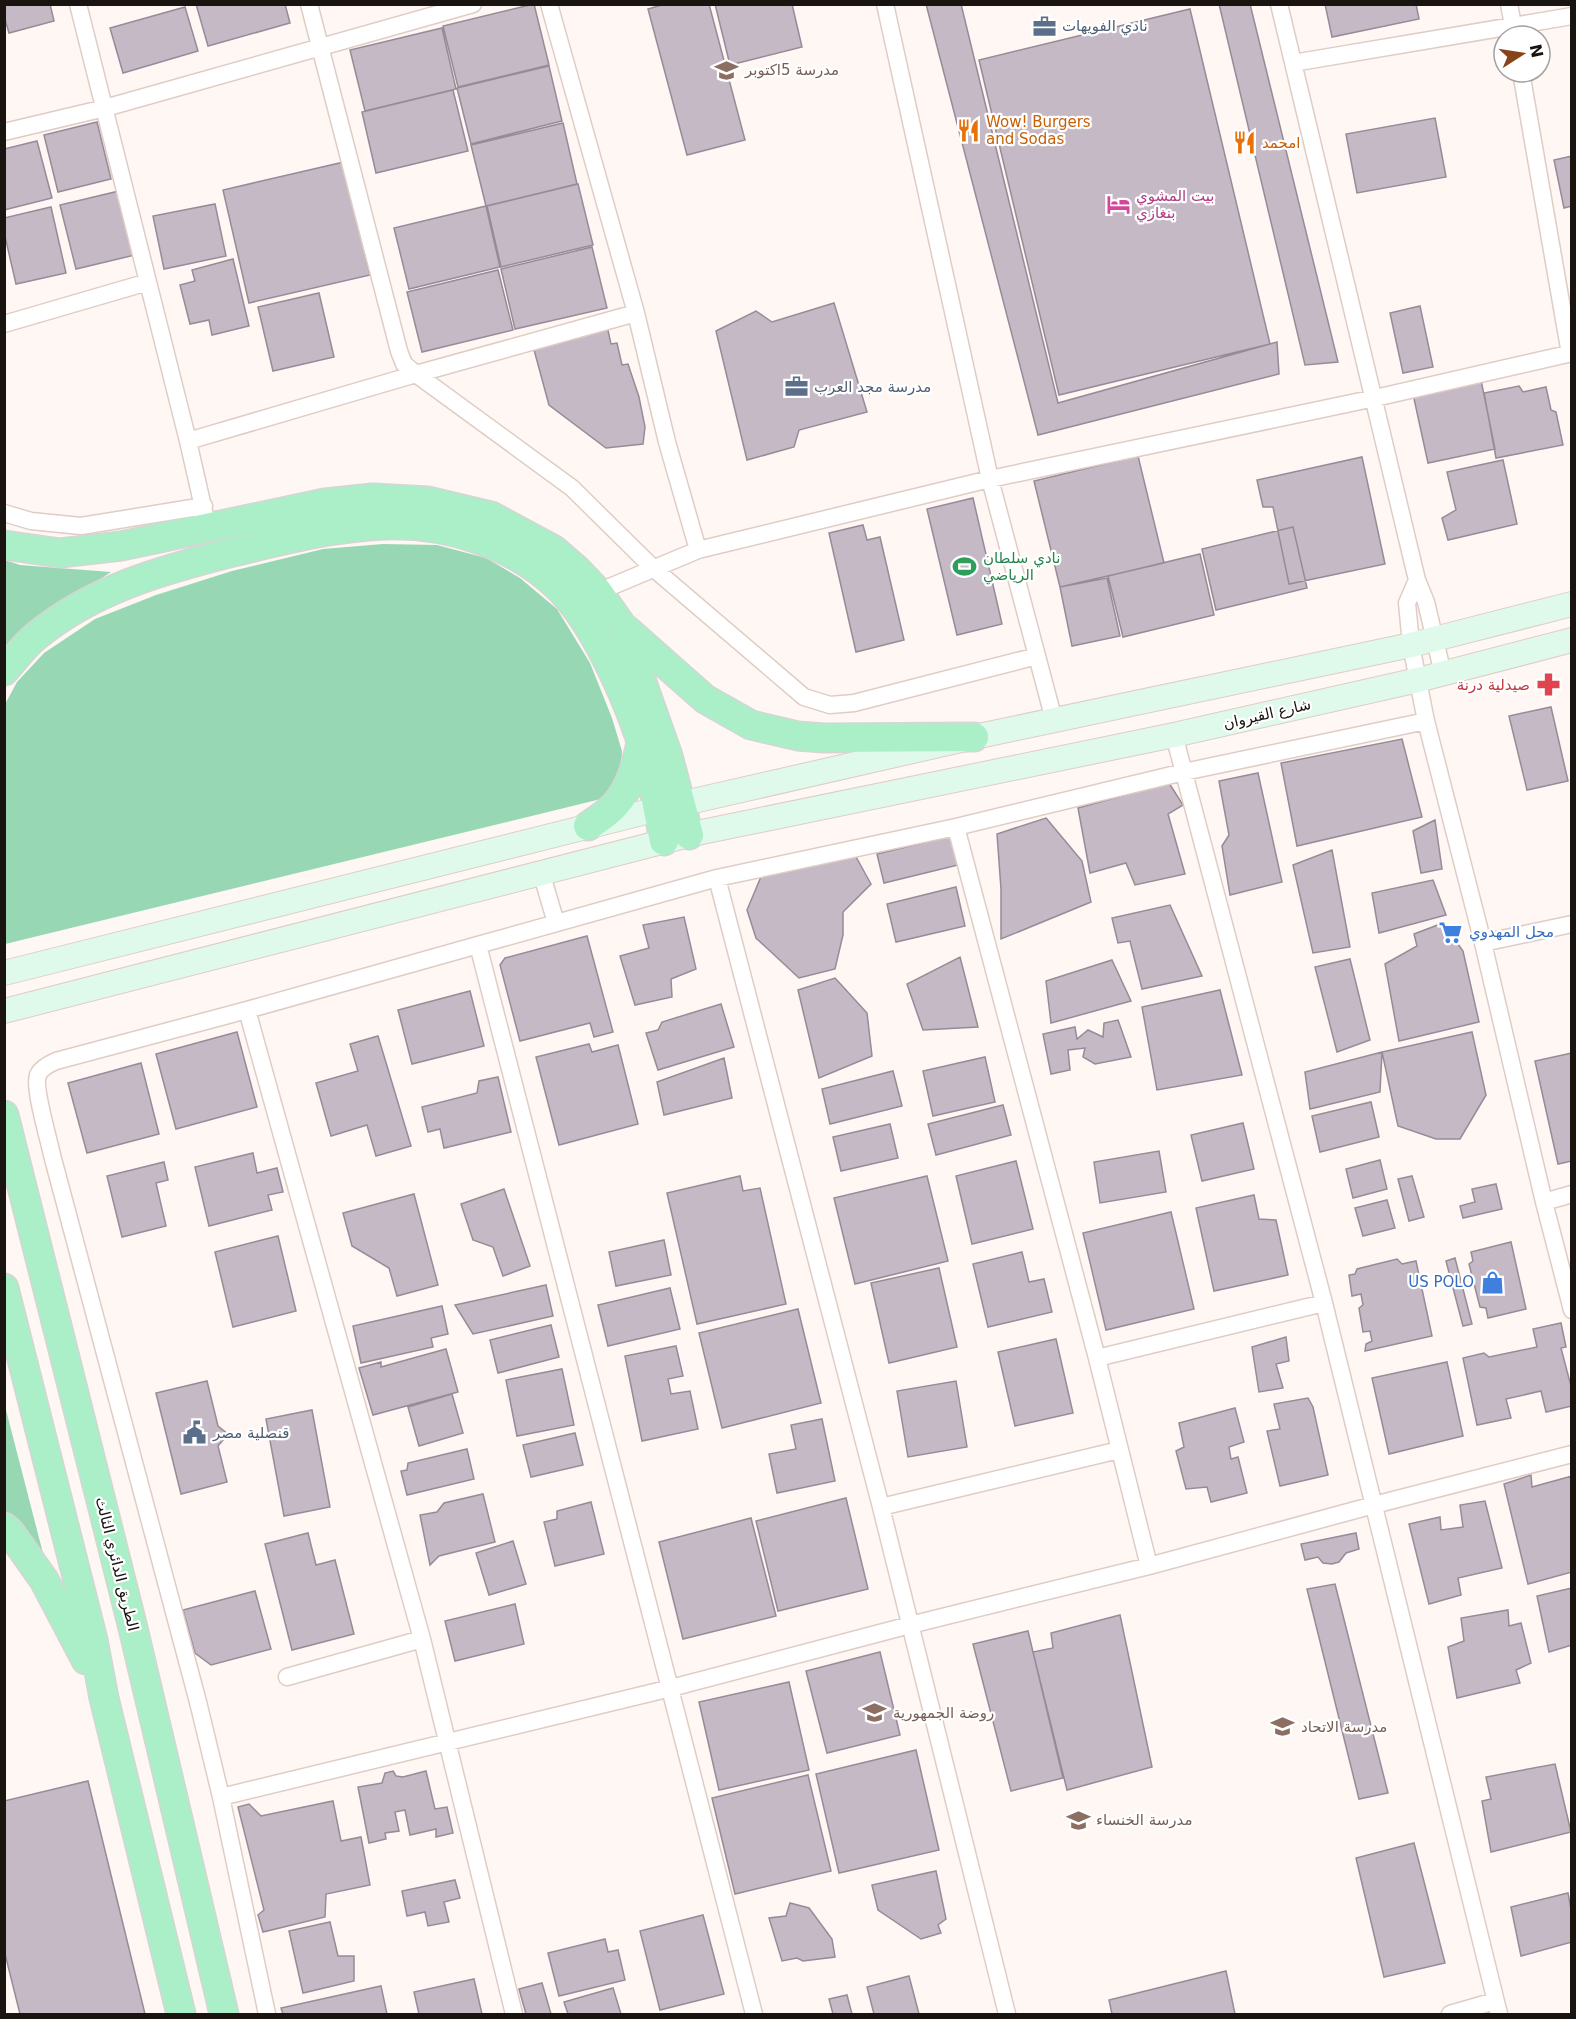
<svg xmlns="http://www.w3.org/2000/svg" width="1576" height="2019" viewBox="0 0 1576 2019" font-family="'DejaVu Sans','Noto Naskh Arabic',sans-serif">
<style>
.green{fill:#98d7b4}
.building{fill:#c5b9c6;stroke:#968b97;stroke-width:1.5}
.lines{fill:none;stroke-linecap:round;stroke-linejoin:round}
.minor-casing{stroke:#dfcdc5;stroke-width:19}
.secondary-casing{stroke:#dfcdc5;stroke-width:26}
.trunk-casing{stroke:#d6d5d4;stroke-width:31}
.minor{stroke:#fff;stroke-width:16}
.secondary{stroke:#dff9ea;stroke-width:24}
.trunk{stroke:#aaefc8;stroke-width:28}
.labels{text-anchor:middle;stroke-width:4.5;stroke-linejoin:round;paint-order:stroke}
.service-label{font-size:15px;fill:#4e5e75;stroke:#fff;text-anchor:start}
.education-label{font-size:15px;fill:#785e54;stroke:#fff;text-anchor:start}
.food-label{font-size:15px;fill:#c56008;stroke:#fff;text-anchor:start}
.hotel-label{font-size:15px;fill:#b23c85;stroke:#fff;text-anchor:start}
.leisure-label{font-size:15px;fill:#27864d;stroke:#fff;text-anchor:start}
.health-label{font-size:15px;fill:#be3a42;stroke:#fff;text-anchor:end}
.street-label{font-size:15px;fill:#1a1411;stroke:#fff}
.shop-label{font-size:15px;fill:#366cbe;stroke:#fff;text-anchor:start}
</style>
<rect width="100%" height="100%" fill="#fef7f3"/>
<path class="green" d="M383,544L437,545L486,558L520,578L557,609L590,663L612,718L622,751L621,768L614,784L601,799L5,944L4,706L17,682L44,653L95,619L156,595L232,571L323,549Z
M5,560L20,565L111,572L47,614L5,653Z
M5,1406L45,1561L5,1517Z"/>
<path class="building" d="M4,4H50L54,21L9,33L4,16Z
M196,4H285L290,23L208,46Z
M534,4L549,65L458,87L443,26Z
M665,4H709L745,140L687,155L648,9Z
M715,4H792L802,47L730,65Z
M926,4H961L1058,403L1277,342L1279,374L1038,435Z
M1219,4H1250L1338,362L1305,365Z
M1325,4H1416L1419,19L1332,37Z
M185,7L198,51L123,73L110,28Z
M1190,9L1270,344L1059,395L979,60Z
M442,28L456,89L365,111L350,50Z
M549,66L562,121L471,144L457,88Z
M453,90L468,151L376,173L362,112Z
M1435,118L1446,177L1357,193L1346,134Z
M97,122L111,179L58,192L44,135Z
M563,123L577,184L486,206L471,145Z
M37,141L52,198L4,210V149Z
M1572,156V206L1564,208L1554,160Z
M344,162L370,275L249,303L223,190Z
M578,184L593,245L501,267L487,206Z
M119,191L135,255L76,269L60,205Z
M215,204L226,256L164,269L153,216Z
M486,206L500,267L409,289L394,228Z
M51,207L66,273L16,284L4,232V218Z
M592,247L607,308L515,329L501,269Z
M233,259L249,326L212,335L209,320L190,324L180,285L195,281L192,270Z
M498,270L513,330L422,352L407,292Z
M319,293L334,357L273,371L258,307Z
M834,303L867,412L799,430L794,447L747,460L716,331L756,311L772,322Z
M1420,306L1433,367L1403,373L1390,313Z
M607,326L611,344L617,343L622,365L628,364L639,397L645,427L643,444L606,448L549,405L533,346Z
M1481,380L1495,449L1428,463L1413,394Z
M1519,386L1523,392L1546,387L1551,410L1556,412L1563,445L1496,458L1484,393Z
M1138,456L1164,563L1060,587L1034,481Z
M1362,457L1385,564L1289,584L1273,507H1263L1257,480Z
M1503,460L1517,524L1448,540L1442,518L1456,510L1447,472Z
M973,498L1002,624L957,635L927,509Z
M863,525L867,540L880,537L904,640L856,652L829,533Z
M1293,527L1307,588L1216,610L1202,549Z
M1200,554L1214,615L1123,637L1108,576Z
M1107,578L1120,636L1072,646L1060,587Z
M1551,707L1568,781L1527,790L1509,716Z
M1402,739L1422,817L1297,846L1281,763Z
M1258,773L1282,882L1230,895L1222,846L1229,835L1219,781Z
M1169,783L1183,805L1168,814L1185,874L1135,885L1126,863L1090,873L1078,808Z
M1046,818L1082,861L1091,902L1001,939V889L997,834Z
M1435,820L1442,869L1421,873L1413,831Z
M951,836L958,865L884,883L877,854Z
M1332,850L1350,947L1313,953L1293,865Z
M855,855L871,884L843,912V935L835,969L799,978L756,938L747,910L763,872Z
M1433,880L1446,915L1379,933L1372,893Z
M956,887L965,926L896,942L887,904Z
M1170,905L1202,976L1142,989L1130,941L1118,943L1112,918Z
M684,917L696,969L671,979L672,997L635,1005L620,956L649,948L643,925Z
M1443,923L1463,951L1479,1022L1399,1041L1385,964L1417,946L1414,934Z
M587,936L613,1032L594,1037L590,1023L520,1041L500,965L505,958Z
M960,957L978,1027L923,1030L907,984Z
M1350,959L1370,1040L1337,1052L1315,967Z
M1112,960L1131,1001L1051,1023L1046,981Z
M835,978L867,1013L872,1056L819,1078L798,990Z
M1220,990L1242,1075L1157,1090L1142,1007Z
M470,991L484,1046L412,1064L398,1010Z
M721,1004L734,1047L658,1070L646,1033L658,1030L662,1022Z
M1118,1020L1131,1057L1095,1064L1083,1057L1085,1048L1068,1050L1070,1070L1051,1074L1043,1034L1075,1027L1077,1039L1088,1030L1103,1037L1104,1023Z
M237,1032L257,1107L176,1129L156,1054Z
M1472,1032L1486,1095L1460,1139H1436L1398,1126L1382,1052Z
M378,1036L411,1146L376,1156L367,1125L331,1136L316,1083L358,1071L350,1044Z
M589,1044L592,1052L618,1045L638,1124L559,1145L536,1057Z
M1382,1052L1380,1092L1310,1109L1305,1072Z
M1572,1053V1161L1558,1164L1535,1061Z
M985,1057L995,1102L933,1116L923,1071Z
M724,1058L732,1098L664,1115L657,1082Z
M141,1063L159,1134L87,1153L68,1083Z
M893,1071L902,1106L830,1124L822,1089Z
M498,1077L511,1132L444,1148L440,1129L428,1132L422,1107L477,1093L479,1081Z
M1371,1102L1379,1137L1320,1152L1312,1116Z
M1003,1105L1011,1135L936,1155L928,1124Z
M1243,1123L1254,1169L1202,1181L1191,1135Z
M890,1124L898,1158L841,1171L833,1137Z
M1159,1151L1166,1192L1100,1203L1094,1162Z
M253,1153L257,1173L277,1168L283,1192L268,1195L272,1210L209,1226L195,1167Z
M1380,1160L1387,1189L1353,1198L1346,1169Z
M1016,1161L1033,1229L972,1244L956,1176Z
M164,1162L168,1180L156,1183L166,1226L122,1237L107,1176Z
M740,1176L743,1191L760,1188L786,1304L697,1324L667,1193Z
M927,1176L948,1261L855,1284L834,1198Z
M1412,1176L1424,1217L1409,1221L1398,1179Z
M1496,1184L1502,1209L1463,1218L1460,1206L1475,1202L1472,1189Z
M504,1189L530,1266L503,1276L493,1247L473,1240L461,1204Z
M414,1194L438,1285L397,1296L389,1268L352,1246L343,1213Z
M1254,1195L1259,1219L1276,1220L1288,1275L1214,1291L1196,1208Z
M1387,1200L1395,1228L1363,1236L1355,1208Z
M1171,1212L1194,1309L1106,1330L1083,1233Z
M278,1236L296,1311L233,1327L215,1252Z
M664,1240L671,1275L616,1286L609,1252Z
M1511,1242L1526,1309L1488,1318L1486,1308L1480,1307L1469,1264L1473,1261L1471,1252Z
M1022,1252L1029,1282L1044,1279L1052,1312L988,1327L973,1264Z
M1455,1258L1472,1324L1463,1326L1446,1261Z
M1397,1259L1402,1264L1416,1261L1432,1336L1365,1351L1366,1344L1372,1341L1370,1331L1363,1332L1359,1308L1363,1305L1361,1294L1352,1296L1349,1275L1355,1274L1357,1269Z
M939,1268L957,1347L889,1363L871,1283Z
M546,1285L553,1316L473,1334L455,1305Z
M670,1288L680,1329L608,1346L598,1305Z
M442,1306L448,1334L431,1338L433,1347L361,1363L353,1326Z
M798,1309L821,1403L722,1428L699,1333Z
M1561,1323L1566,1347L1561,1348L1572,1390V1406L1546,1412L1541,1391L1506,1399L1511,1418L1477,1425L1463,1358L1484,1353L1489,1357L1537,1347L1533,1329Z
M551,1325L559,1357L498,1373L490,1340Z
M1286,1337L1289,1361L1276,1364L1283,1388L1259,1392L1252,1347Z
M1056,1339L1073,1413L1015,1426L998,1352Z
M676,1346L683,1376L668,1379L671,1394L690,1391L698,1429L642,1441L625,1356Z
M446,1349L458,1392L373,1415L359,1368L381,1362V1367Z
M1447,1362L1463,1436L1389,1454L1372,1378Z
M562,1369L574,1425L517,1436L506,1380Z
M207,1381L218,1426L228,1434L218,1446L227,1482L181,1494L156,1393Z
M956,1381L967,1447L908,1457L897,1391Z
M452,1394L463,1433L419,1446L408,1407Z
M1308,1398L1313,1407L1328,1475L1280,1486L1267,1431L1280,1429L1274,1404Z
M1235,1408L1244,1442L1229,1447L1231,1459L1238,1457L1247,1493L1211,1502L1207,1487L1186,1489L1176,1451L1184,1447L1179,1423Z
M312,1410L330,1507L284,1516L266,1419Z
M822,1419L835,1481L777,1493L769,1454L796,1449L791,1425Z
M575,1433L583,1465L531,1477L523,1445Z
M467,1449L474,1479L407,1495L401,1471L407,1470L408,1463Z
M1531,1475L1532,1487L1572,1476V1572L1528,1584L1504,1484Z
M483,1494L495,1542L439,1556L430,1565L420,1515L437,1512L444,1503Z
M846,1498L868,1589L778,1611L756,1521Z
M1485,1501L1502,1568L1458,1578L1461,1595L1429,1604L1409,1524L1440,1517L1441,1530L1463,1527L1460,1505Z
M591,1502L604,1554L555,1566L544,1522L557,1519V1511Z
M751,1518L776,1616L683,1639L659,1542Z
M308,1533L316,1565L335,1560L354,1634L292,1650L265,1544Z
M1356,1533L1359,1549L1346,1553L1339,1562L1332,1564L1323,1563L1318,1557L1305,1560L1301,1544Z
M513,1541L526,1584L489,1595L476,1553Z
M1335,1584L1388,1793L1359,1799L1307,1589Z
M1572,1588V1645L1549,1652L1537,1596Z
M255,1591L271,1649L211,1665L195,1653L183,1610Z
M515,1604L524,1644L455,1661L445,1621Z
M1508,1610L1509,1626L1521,1623L1531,1663L1516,1670L1520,1683L1457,1698L1448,1647L1464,1641L1461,1618Z
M1120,1615L1152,1767L1067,1790L1033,1652L1053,1648L1051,1633Z
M1028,1631L1063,1778L1011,1791L973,1644Z
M880,1652L900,1735L827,1753L806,1671Z
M789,1682L809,1770L719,1790L699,1702Z
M916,1750L939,1850L839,1873L816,1774Z
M1555,1764L1571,1832L1491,1852L1482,1801L1491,1799L1486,1777Z
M393,1771L396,1776L403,1777L426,1771L435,1809L447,1807L453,1833L436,1837V1829L410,1835L405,1810L395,1812L399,1831L385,1833L386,1839L369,1843L358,1787L382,1783L385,1773Z
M808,1775L831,1871L735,1894L712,1798Z
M88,1781L145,2014H20L4,1950V1801Z
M333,1801L341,1841L361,1837L370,1885L326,1894L325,1917L263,1932L258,1915L264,1910L238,1807L249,1804L261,1816Z
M1414,1843L1445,1963L1384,1977L1356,1858Z
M936,1871L946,1919L938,1925L941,1933L921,1939L878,1910L872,1885Z
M455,1880L460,1898L444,1902L449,1922L428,1926L425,1912L407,1916L402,1891Z
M1568,1893L1572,1915V1942L1521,1956L1511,1907Z
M790,1903L809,1908L832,1939L835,1957L803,1961L797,1958L782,1961L769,1918L786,1916Z
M703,1915L724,1994L660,2010L640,1931Z
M330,1922L338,1956H354V1981L303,1993L289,1931Z
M605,1939L608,1952L618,1950L625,1980L559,1996L548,1953Z
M1226,1971L1235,2014H1112L1109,2000Z
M909,1976L919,2014H874L867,1987Z
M474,1979L482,2014H419L414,1992Z
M542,1983L551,2014H526L519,1989Z
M381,1986L387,2014H283L281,2008Z
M613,1988L621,2014H568L564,2002Z
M847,1995L852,2014H833L829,1999Z"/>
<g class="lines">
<defs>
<path id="minor" d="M78,4L188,441L208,529
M309,4L399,351L404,364L416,374L636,313
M549,4L636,313L667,442L698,550
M885,4L990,479L1054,720
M1279,4L1417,580L1426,602L1443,674
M1509,4L1515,36
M1293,63L1572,16
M1521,72L1570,354
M4,132L105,108L473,4
M4,324L148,282
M188,441L416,374L572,488L653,568L804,697L830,705L854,703L1037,656
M4,513L31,521L81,526L204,506
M1417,580L1407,603L1408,613L1411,645L1426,721L1483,943L1544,1202L1572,1310
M598,592L698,550L990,479L1375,398L1572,353
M1174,735L1324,1303L1499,2014
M956,827L1097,1358L1149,1566
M541,872L556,923
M717,878L478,945L754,2014
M1483,943L1572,924
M478,945L247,1010L422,1639L514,2014
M247,1010L56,1061C49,1064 41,1068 38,1075C33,1087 49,1140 52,1155L198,1702L221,1797L267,2014
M1544,1202L1572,1194
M1097,1358L1324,1303
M881,1507L1119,1450
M287,1677L422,1639
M221,1797L671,1688L910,1625L1149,1566L1374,1505L1572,1454
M1007,2014L881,1507L717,878L956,827L1184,772L1426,721
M1450,2014L1495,2001"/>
<path id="secondary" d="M4,973L658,809L974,737L1411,645L1572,604
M4,1011L697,833L1174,735L1418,680L1572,640"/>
<path id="trunk" d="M4,545L60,553L121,546L325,503L373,498L428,501L491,516L554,550L576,569L598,592L622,626L668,756L689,835
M627,630L705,699L751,725L798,736L824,738L974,737
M4,671C14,660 24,646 35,637C93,589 162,570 233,552C283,540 333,527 385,525C448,523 514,544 559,588C597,626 633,710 647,761C654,787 659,814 664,841
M588,826C597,820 608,813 615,805C631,788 636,765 641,743
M4,1115L133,1628L224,2014
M4,1288L93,1640L104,1698L181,2014
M4,1527L10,1532L44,1580L86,1660"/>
</defs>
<use href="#minor" class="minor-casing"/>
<use href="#secondary" class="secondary-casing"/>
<use href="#trunk" class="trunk-casing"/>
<use href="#minor" class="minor"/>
<use href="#secondary" class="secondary"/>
<use href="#trunk" class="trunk"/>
</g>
<defs>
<symbol id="office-bare" viewBox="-9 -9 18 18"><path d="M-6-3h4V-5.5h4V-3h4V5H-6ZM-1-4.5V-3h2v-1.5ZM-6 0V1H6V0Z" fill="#5c6f8a" stroke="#fff" stroke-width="2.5" paint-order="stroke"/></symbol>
<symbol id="school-bare" viewBox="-9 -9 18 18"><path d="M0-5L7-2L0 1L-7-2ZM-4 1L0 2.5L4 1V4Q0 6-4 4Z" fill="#8d6e63" stroke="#fff" stroke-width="2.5" paint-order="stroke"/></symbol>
<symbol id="restaurant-bare" viewBox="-9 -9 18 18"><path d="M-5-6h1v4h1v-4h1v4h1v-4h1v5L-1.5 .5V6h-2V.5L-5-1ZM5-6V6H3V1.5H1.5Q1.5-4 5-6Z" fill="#e8710a" stroke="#fff" stroke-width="2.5" paint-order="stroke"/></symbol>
<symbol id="hotel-bare" viewBox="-9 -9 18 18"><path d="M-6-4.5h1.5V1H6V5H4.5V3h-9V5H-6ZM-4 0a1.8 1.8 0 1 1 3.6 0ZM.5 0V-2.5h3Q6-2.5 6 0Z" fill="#d1479c" stroke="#fff" stroke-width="2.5" paint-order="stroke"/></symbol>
<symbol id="stadium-bare" viewBox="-9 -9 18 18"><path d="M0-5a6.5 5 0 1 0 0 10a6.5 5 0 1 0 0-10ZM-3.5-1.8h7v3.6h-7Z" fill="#2e9e5b" stroke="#fff" stroke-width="2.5" paint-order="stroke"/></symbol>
<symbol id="pharmacy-bare" viewBox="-9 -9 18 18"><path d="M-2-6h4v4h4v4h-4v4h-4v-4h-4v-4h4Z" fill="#e0444e" stroke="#fff" stroke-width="2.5" paint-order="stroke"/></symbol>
<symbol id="supermarket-bare" viewBox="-9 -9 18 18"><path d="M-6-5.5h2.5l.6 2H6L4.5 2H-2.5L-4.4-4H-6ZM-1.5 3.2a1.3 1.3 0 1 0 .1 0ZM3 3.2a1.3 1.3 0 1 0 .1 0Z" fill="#3f7fe0" stroke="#fff" stroke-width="2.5" paint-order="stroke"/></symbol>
<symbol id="shop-bare" viewBox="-9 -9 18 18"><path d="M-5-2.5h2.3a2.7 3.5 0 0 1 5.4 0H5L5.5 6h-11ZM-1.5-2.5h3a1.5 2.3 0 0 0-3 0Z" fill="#3f7fe0" stroke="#fff" stroke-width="2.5" paint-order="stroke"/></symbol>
<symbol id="civic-bare" viewBox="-9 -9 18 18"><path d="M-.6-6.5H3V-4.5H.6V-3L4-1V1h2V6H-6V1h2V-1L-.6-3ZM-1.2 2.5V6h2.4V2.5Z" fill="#5c6f8a" stroke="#fff" stroke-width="2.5" paint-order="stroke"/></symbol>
</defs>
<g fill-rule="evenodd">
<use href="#office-bare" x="1028" y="10" width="33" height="33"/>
<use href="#school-bare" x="710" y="54" width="33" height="33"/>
<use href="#restaurant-bare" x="952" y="114" width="33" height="33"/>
<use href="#restaurant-bare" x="1228" y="126" width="33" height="33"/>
<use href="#hotel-bare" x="1102" y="188" width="33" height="33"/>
<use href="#office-bare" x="780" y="370" width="33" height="33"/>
<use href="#stadium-bare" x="948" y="550" width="33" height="33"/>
<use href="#pharmacy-bare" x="1532" y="668" width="33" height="33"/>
<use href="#supermarket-bare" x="1434" y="916" width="33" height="33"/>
<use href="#shop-bare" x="1476" y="1266" width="33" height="33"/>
<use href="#civic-bare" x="178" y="1416" width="33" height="33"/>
<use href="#school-bare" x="858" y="1696" width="33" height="33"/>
<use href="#school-bare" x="1266" y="1710" width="33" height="33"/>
<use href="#school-bare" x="1062" y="1804" width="33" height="33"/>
</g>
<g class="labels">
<g class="service-label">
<text x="1062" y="31">نادي الفويهات</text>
<text x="814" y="392">مدرسة مجد العرب</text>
<text x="213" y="1438">قنصلية مصر</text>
</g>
<g class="education-label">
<text x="745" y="75">مدرسة 5اكتوبر</text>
<text x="893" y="1718">روضة الجمهورية</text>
<text x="1301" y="1732">مدرسة الاتحاد</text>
<text x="1096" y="1825">مدرسة الخنساء</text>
</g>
<g class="food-label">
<text x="986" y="127">Wow! Burgers<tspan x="986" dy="17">and Sodas</tspan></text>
<text x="1262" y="148">امحمد</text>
</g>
<g class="hotel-label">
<text x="1136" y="201">بيت المشوي<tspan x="1136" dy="17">بنغازي</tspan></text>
</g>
<g class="leisure-label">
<text x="983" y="563">نادي سلطان<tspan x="983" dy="17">الرياضي</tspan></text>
</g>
<g class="health-label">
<text x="1530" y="690">صيدلية درنة</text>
</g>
<g class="street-label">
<text transform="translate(1267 714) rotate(-13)" y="5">شارع القيروان</text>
<text transform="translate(117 1564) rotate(76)" y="5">الطريق الدائري الثالث</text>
</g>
<g class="shop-label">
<text x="1469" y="937">محل المهدوي</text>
<text x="1474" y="1287" text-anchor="end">US POLO</text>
</g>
</g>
<rect width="1576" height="2019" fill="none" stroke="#1a1411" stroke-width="12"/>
<g transform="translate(1522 54) rotate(78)"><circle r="28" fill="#ffffff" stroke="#a3a1a0" stroke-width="1.5"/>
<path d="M0-4.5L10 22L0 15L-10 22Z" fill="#88431a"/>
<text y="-9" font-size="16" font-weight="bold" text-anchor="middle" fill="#1a1411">N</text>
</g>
</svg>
